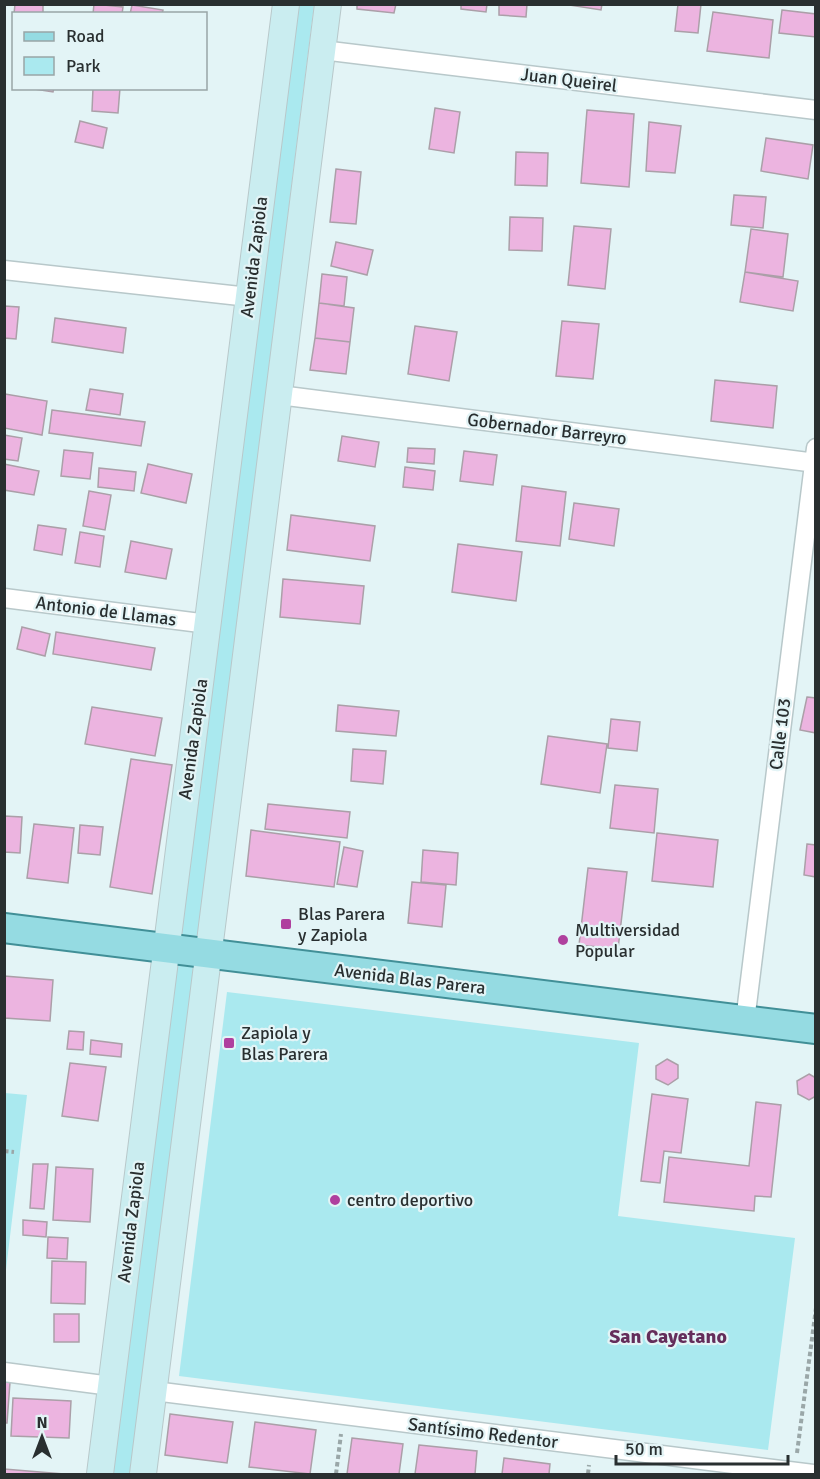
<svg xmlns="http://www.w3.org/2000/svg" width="820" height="1479" viewBox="0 0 820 1479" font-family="Signika,sans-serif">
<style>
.green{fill:#aae9ef}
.building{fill:#ecb4e0;stroke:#ab9fa8;stroke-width:1.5}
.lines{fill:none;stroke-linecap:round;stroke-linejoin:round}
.street-casing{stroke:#b8c8ca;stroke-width:21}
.secondary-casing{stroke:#b8c8ca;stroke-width:28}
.primary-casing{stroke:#418f97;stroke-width:32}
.path{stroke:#9aa7a8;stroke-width:4;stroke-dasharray:4.5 3;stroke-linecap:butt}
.street{stroke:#fff;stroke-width:18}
.secondary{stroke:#caedf0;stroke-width:26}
.primary{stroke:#95dbe2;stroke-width:28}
.poi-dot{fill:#af409e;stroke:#e3f4f6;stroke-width:2}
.labels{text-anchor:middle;stroke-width:4.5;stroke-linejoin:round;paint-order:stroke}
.street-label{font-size:18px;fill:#292f30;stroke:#e3f4f6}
.poi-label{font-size:18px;fill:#292f30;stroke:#e3f4f6;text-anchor:start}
.neighbourhood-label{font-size:20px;font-weight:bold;fill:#642d5a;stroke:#e3f4f6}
</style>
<rect width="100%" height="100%" fill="#e3f4f6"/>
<path class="green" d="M297,5H314L131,1474H111Z
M227,992L639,1043L618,1216L795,1238L768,1450L179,1376Z
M5,1093L27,1095L5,1278L4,1093Z"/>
<path class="building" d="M15,4H43V14H14Z
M94,4L123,7L122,14H93Z
M357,4H396L394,13L357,9Z
M461,4H487L486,12L461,9Z
M499,4H527L526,17L499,15Z
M563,4H602L601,10Z
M678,4H701L698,33L675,31Z
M132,5L163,10L162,14H130Z
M782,10L816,14V37L779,33Z
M713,12L773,20L769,58L707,51Z
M28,88H54L53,92Z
M93,88H120L118,113L92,111Z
M435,108L460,112L454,153L429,149Z
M587,110L634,114L629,187L581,183Z
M80,121L107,128L103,148L75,142Z
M649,122L681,126L675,173L646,171Z
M766,138L813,145L808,179L761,171Z
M516,152L548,153L547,186L515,185Z
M336,169L361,172L356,224L330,222Z
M734,195L766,197L763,228L731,225Z
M510,217L543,218L542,251L509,250Z
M574,226L611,229L605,289L568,285Z
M751,229L788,234L783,277L745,272Z
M336,242L373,250L367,275L331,266Z
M745,272L798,281L793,311L740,302Z
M322,274L347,277L344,306L319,303Z
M319,303L354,308L350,342L315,338Z
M4,306L19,307L16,339L4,338Z
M55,318L126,328L123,353L52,342Z
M562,321L599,324L593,379L556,376Z
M415,326L457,332L449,381L408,374Z
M315,338L350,342L346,374L310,370Z
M715,380L777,386L773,428L711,421Z
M90,389L123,394L120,415L86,410Z
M5,394L47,401L42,435L4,428Z
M52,410L145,422L141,446L49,433Z
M4,435L22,438L18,461L4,459Z
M342,436L379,442L375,467L338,461Z
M408,448L435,449L434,464L407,462Z
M64,450L93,453L90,479L61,476Z
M464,451L497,455L493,485L460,481Z
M4,464L39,471L34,495L4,490Z
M148,464L192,474L186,503L141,493Z
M405,467L435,471L433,490L403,487Z
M99,468L136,472L134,491L98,487Z
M522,486L566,492L560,546L516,541Z
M89,491L111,495L105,530L83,526Z
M574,503L619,509L614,546L569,539Z
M291,515L375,526L370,561L287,550Z
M38,525L66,529L62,555L34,550Z
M80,532L104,536L100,567L75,563Z
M131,541L172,549L166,579L125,572Z
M458,544L522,552L516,601L452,592Z
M283,579L364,586L360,624L280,617Z
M22,627L50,634L45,656L17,649Z
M56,632L155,648L151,670L53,654Z
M807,697L816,698V733L800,730Z
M338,705L399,711L396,736L336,731Z
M92,707L162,718L155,756L85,744Z
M611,719L640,722L637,751L608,748Z
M548,736L607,744L600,793L541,784Z
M353,749L386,751L383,784L351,781Z
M131,759L172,765L152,894L110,887Z
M615,785L658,789L654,833L610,828Z
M268,804L350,812L347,838L265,829Z
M4,816L22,817L20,853L4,852Z
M34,824L74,828L68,883L27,878Z
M80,825L103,827L100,855L78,853Z
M251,830L340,842L334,887L246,876Z
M657,833L718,840L713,887L652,881Z
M807,844L816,845V877L804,875Z
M344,847L363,851L357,887L337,884Z
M423,850L458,853L456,885L421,882Z
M588,868L627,872L618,949L579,945Z
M412,882L446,885L442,927L408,923Z
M4,976L53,980L50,1021L4,1018Z
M69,1031L84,1032L83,1050L67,1049Z
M91,1040L122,1044L121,1057L90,1054Z
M667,1059L678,1065V1078L668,1085L656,1079V1066Z
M70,1063L106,1067L98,1121L62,1116Z
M809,1074L816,1078V1096L809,1100L798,1094L797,1081Z
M652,1094L688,1099L681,1153L664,1151L660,1183L641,1181Z
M756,1102L781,1105L771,1197L755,1196L754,1211L664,1202L669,1157L749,1166Z
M33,1164H48L44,1209L30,1208Z
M56,1167L93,1169L90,1222L53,1220Z
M23,1220L47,1222L46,1237L23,1235Z
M48,1237L68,1238L67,1259L47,1258Z
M52,1261L86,1262L85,1304L51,1303Z
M54,1314H79V1342H54Z
M4,1382H10L7,1423H4Z
M13,1398L71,1401L69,1438L11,1436Z
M170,1414L233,1422L227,1463L165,1455Z
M255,1422L316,1430L310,1474L249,1467Z
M352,1438L403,1444L399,1474H347Z
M419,1445L477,1451L475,1474H415Z
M504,1458L550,1464L549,1474H502Z
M4,1469L64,1474H4Z"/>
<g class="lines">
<defs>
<path id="street" d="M322,50L816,110
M4,270L249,297
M279,395L816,463
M4,598L208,624
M745,1021L816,448
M4,1372L111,1386
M154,1391L813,1474"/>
<path id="secondary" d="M100,1474L286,4
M143,1474L328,4"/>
<path id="primary" d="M4,928L816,1029"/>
</defs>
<use href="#street" class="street-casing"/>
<use href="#secondary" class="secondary-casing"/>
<use href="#primary" class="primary-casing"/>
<path class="path" d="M4,1151L14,1152
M797,1453L816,1308
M336,1474L341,1434
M588,1474L589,1465"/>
<use href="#street" class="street"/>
<use href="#secondary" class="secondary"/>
<use href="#primary" class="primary"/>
</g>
<g class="poi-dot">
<rect x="280" y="918" width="12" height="12" rx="3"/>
<circle cx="563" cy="940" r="6"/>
<rect x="223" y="1037" width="12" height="12" rx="3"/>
<circle cx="335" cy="1200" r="6"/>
</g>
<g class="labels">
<g class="street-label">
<text transform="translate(569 80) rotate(7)" y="6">Juan Queirel</text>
<text transform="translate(254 257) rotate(-83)" y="6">Avenida Zapiola</text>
<text transform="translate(547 429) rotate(7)" y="6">Gobernador Barreyro</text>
<text transform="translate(106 611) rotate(7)" y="6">Antonio de Llamas</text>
<text transform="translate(780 734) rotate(-83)" y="6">Calle 103</text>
<text transform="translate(193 739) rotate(-82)" y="6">Avenida Zapiola</text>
<text transform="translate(410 979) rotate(7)" y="6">Avenida Blas Parera</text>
<text transform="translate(131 1222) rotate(-83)" y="6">Avenida Zapiola</text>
<text transform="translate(483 1433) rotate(7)" y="6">Santísimo Redentor</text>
</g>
<g class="poi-label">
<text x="298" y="920">Blas Parera<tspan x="298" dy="21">y Zapiola</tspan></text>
<text x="575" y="936">Multiversidad<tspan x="575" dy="21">Popular</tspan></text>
<text x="241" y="1039">Zapiola y<tspan x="241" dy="21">Blas Parera</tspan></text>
<text x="347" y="1206">centro deportivo</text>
</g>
<g class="neighbourhood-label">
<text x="668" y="1343">San Cayetano</text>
</g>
</g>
<rect width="820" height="1479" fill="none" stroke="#292f30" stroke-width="12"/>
<rect x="12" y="12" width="195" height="78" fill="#e3f4f6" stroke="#99a5a7" stroke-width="1.5"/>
<rect x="24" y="32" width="30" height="9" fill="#95dbe2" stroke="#99a5a7" stroke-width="1.5"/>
<text x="66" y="42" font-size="18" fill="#292f30">Road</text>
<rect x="24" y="57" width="30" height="18" fill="#aae9ef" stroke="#99a5a7" stroke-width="1.5"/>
<text x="66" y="72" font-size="18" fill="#292f30">Park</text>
<g transform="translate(42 1437)" stroke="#e3f4f6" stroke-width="4.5" paint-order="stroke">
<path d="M0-4.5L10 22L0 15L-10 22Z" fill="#292f30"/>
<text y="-9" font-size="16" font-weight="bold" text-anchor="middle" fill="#292f30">N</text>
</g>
<path d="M616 1455v9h172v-9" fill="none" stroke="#292f30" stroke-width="3"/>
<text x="625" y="1455" font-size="18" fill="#292f30" stroke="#e3f4f6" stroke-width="4.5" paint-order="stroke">50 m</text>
</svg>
